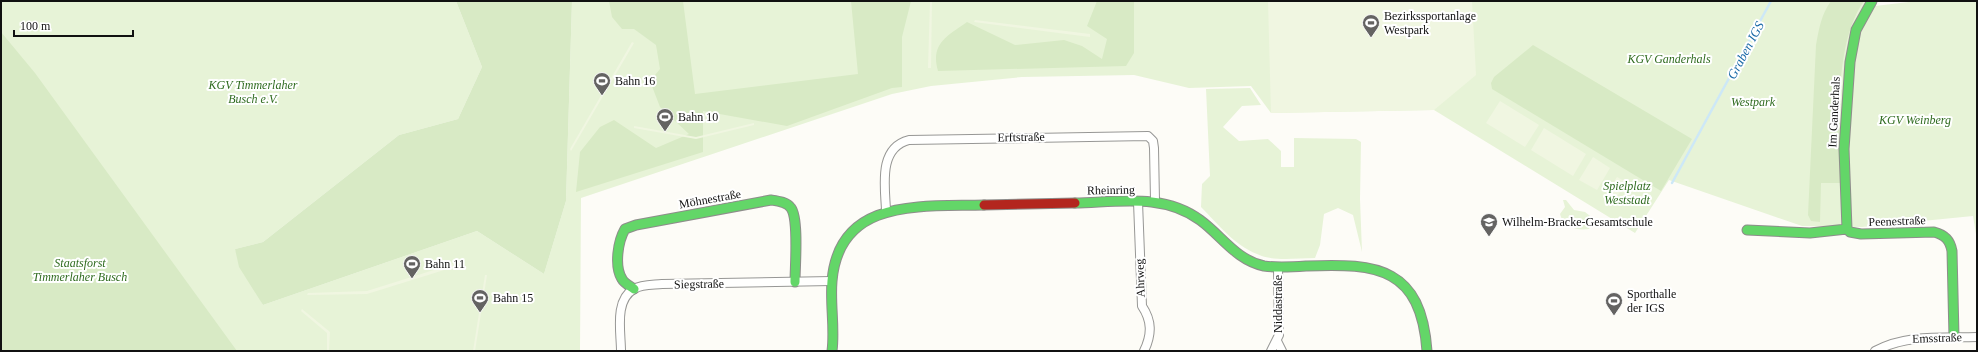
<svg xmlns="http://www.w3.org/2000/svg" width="1978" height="352" viewBox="0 0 1978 352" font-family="Georgia,serif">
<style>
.green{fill:#e7f3d7}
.forest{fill:#d8eac5}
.pitch{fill:#f0f6e1}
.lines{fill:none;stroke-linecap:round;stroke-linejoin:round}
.stream{stroke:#cde8f7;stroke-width:2.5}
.street-casing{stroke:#979795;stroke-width:10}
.fast-casing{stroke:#8e8d8b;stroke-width:11}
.jam-casing{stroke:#8e8d8b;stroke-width:11}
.street{stroke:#fffffe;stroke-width:8}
.fast{stroke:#63d668;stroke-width:9}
.jam{stroke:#b3261e;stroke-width:9}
.labels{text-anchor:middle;stroke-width:4;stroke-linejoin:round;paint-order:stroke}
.poi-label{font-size:12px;fill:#111;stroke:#fff;text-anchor:start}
.park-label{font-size:12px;font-style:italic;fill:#2f6b1f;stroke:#fff}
.street-label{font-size:12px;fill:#111;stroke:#fff}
.water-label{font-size:13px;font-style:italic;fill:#1768a6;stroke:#fff}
</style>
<rect width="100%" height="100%" fill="#fdfcf7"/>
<path class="green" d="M1,1H456L482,67L458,119L399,135L263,242L235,249L263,305L477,231L544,274L566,201L572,1H1878L1875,6L1917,1H1977V240L1973,216L1862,227L1802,226L1669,180L1635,233L1434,110L1271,113L1251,86L1189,88L1134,75L1022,77L931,86L892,94L581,198L580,351H1Z
M1250,88L1261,105L1242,106L1223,127L1239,141L1268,139L1281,151V167H1294V138L1356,139L1361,142L1360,199L1362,252L1353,215L1338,208L1324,214L1320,245L1315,258C1297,258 1273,262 1257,254C1234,245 1218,224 1201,207L1202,184L1210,176L1206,89Z
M1563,200H1566L1574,210L1585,212L1594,219L1604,222L1605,226L1592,224L1589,229C1577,231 1563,227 1560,214L1565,207Z"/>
<path class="forest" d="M456,1H572L566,201L544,274L477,231L263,305L239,267L235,249L263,242L399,135L458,119L482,67Z
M609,1H683L695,94L858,74L851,1H911L902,37V87L892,88L787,126L703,111V152L576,192L580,152L600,127L614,120L656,148L689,134L660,107L650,81L660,69L656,45L634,29H622L612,17Z
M1097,1H1134V53L1126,66L938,71C930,44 947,36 967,22L1015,45L1064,40L1082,46L1102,59L1107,39L1087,26Z
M1831,1H1864C1833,44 1839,132 1841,183H1821L1820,222L1811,221L1808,215L1816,45C1819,29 1821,15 1831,1Z
M1,32L35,73L237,351H1Z
M1533,45L1692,139L1661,191L1492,89L1491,83L1494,77Z"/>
<path class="pitch" d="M930,1H932L931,68H928Z
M1268,1H1472L1476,75L1434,110L1271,113Z
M975,20L1090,34V37L974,22Z
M632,42L634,43L571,151L570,149Z
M1500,101L1539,125L1525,147L1486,123Z
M754,123V125L696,139L634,128V126L696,137Z
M1544,128L1586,154L1573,176L1531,150Z
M1593,157L1610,168L1597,190L1579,180Z
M1617,177L1626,182L1617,197L1608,192Z
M456,263L457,266L367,294L307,295L308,293L367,291Z
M485,275H487L475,351H473Z
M302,309L330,332L329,351H327V333L301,311Z"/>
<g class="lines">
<path class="stream" d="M1672,183L1771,1"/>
<defs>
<path id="street" d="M1138,202L1142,306C1152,321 1152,334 1144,351
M886,210C885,186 878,148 909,140L1148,136L1153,141L1154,148L1155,201
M1277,341L1282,351
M621,351C621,332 614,300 634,289C642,284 653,285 662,284L832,281
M1271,351L1279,335L1278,268
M1875,351C1907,334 1942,338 1977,337"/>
<path id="fast" d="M1075,203C1118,202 1164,193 1200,220C1222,236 1236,260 1264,266C1278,268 1292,267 1307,266C1378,263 1421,268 1427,351
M1847,229L1844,149L1850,62L1856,30L1872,1
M1747,230L1810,233L1847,229L1850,232L1861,234L1934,232C1945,235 1950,240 1952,251L1954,337
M634,289C630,286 624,283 622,279C614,266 618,241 625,229L636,225L771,200C778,201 787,202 791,208C799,219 795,267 795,282
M832,351C835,328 830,304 832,281C839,197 922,207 984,205"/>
<path id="jam" d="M984,205L1075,203"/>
</defs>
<use href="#street" class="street-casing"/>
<use href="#fast" class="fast-casing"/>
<use href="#jam" class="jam-casing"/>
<use href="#street" class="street"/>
<use href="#fast" class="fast"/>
<use href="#jam" class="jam"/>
</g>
<defs>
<symbol id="stadium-pin" viewBox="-11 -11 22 30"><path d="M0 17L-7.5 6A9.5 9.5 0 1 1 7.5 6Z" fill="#646362" stroke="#fff"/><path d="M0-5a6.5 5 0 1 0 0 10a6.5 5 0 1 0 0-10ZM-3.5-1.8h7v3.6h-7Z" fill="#fff"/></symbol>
<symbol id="school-pin" viewBox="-11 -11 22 30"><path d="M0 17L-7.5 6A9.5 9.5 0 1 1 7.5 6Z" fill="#646362" stroke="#fff"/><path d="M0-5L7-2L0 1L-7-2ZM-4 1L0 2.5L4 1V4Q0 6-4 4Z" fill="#fff"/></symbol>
</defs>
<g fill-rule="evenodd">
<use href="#stadium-pin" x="1361" y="13" width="20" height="27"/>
<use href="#stadium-pin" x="592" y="71" width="20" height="27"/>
<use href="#stadium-pin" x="655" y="107" width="20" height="27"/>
<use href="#school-pin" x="1479" y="212" width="20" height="27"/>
<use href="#stadium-pin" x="402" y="254" width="20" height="27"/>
<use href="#stadium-pin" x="470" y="288" width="20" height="27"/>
<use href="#stadium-pin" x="1604" y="291" width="20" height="27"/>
</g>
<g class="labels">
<g class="poi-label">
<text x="1384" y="20">Bezirkssportanlage<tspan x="1384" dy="14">Westpark</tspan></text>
<text x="615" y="85">Bahn 16</text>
<text x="678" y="121">Bahn 10</text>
<text x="1502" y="226">Wilhelm-Bracke-Gesamtschule</text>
<text x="425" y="268">Bahn 11</text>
<text x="1627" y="298">Sporthalle<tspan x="1627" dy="14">der IGS</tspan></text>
<text x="493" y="302">Bahn 15</text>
</g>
<g class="park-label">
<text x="1669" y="63">KGV Ganderhals</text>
<text x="253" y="89">KGV Timmerlaher<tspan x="253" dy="14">Busch e.V.</tspan></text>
<text x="1753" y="106">Westpark</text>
<text x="1915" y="124">KGV Weinberg</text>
<text x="1627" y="190">Spielplatz<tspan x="1627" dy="14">Weststadt</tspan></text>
<text x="80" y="267">Staatsforst<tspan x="80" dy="14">Timmerlaher Busch</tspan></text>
</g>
<g class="street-label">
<text transform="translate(1834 112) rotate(-87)" y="4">Im Ganderhals</text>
<text transform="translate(1021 137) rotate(-1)" y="4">Erftstraße</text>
<text transform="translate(1111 190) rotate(-1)" y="4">Rheinring</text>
<text transform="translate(710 199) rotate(-10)" y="4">Möhnestraße</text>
<text transform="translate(1897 221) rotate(-2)" y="4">Peenestraße</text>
<text transform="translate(1140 278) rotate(-92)" y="4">Ahrweg</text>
<text transform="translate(699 284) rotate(-1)" y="4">Siegstraße</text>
<text transform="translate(1278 304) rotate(-90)" y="4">Niddastraße</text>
<text transform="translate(1937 338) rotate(-2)" y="4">Emsstraße</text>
</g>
<g class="water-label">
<text transform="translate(1745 50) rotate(-62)" y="5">Graben IGS</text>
</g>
</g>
<rect width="1978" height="352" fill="none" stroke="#111111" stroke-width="4"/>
<path d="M14 30v6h119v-6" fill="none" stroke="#111111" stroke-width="2"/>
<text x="20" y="30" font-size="12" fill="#111111" stroke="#ffffff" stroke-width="3" paint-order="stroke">100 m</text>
</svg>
